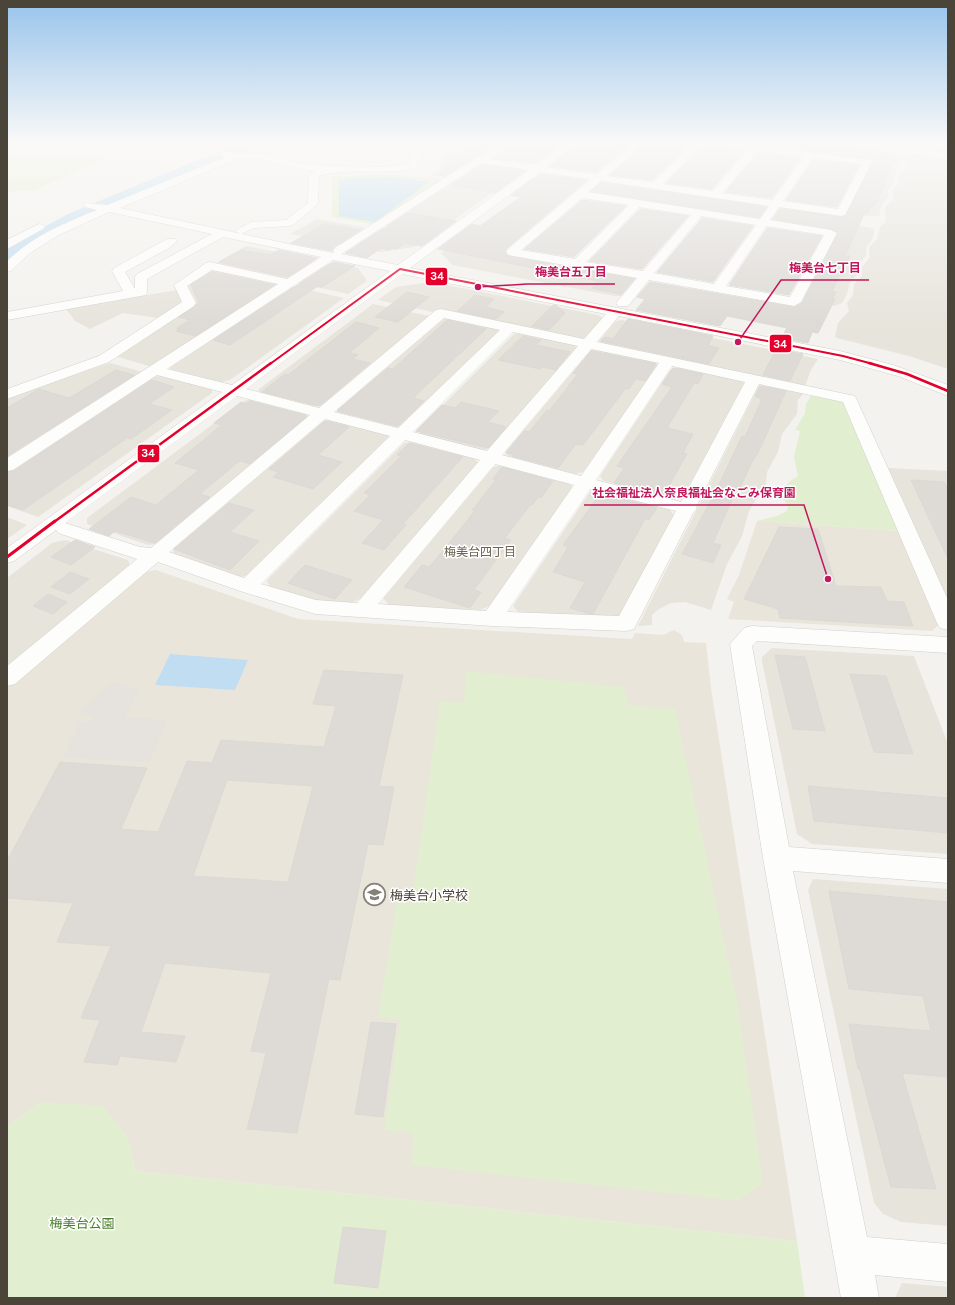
<svg xmlns="http://www.w3.org/2000/svg" width="955" height="1305" viewBox="0 0 955 1305" font-family="Karla,'Noto Sans JP',sans-serif">
<style>
.residential{fill:#e7e4dc}
.industrial{fill:#e6e2de}
.education{fill:#eae5da}
.green{fill:#e1eecf}
.parking{fill:#e6e3df}
.water{fill:#c0ddf1}
.lines{fill:none;stroke-linecap:round;stroke-linejoin:round}
.river{fill:#c0ddf1;fill-rule:evenodd}
.building{fill:#dedbd6;stroke:#dcd9d4;fill-rule:evenodd}
.minor-casing{stroke:#d2d0cb;stroke-width:1}
.minor{fill:#fdfdfc;fill-rule:evenodd}
.bus-1-far2-casing{stroke:#fff;stroke-width:4}
.bus-1-far1-casing{stroke:#fff;stroke-width:5}
.bus-1-casing{stroke:#fff;stroke-width:6}
.bus-1-far2{stroke:#e4002b;stroke-width:2}
.bus-1-far1{stroke:#e4002b;stroke-width:2.5}
.bus-1{stroke:#e4002b;stroke-width:3}
.labels{text-anchor:middle;stroke-width:3;stroke-linejoin:round;paint-order:stroke}
.neighbourhood-label{font-size:12px;fill:#6e6250;stroke:#fff}
.near-poi-label{font-size:13px;fill:#4b4439;stroke:#fff;text-anchor:start}
.near-park-label{font-size:13px;fill:#4a7f2a;stroke:#fff}
.leader{fill:none;stroke:#c2185b;stroke-width:1.5}
.callout-dot{fill:#c2185b;stroke:#fff;stroke-width:1.5}
.callout-label{font-size:12px;text-anchor:middle;font-weight:bold;fill:#c2185b;stroke:#fff;stroke-width:3;stroke-linejoin:round;paint-order:stroke}
.line-badge{stroke:#fff;stroke-width:1.5}
.badge-label{font-size:11px;text-anchor:middle;font-weight:bold;fill:#fff}
</style>
<rect width="100%" height="100%" fill="#f4f2ee"/>
<path class="residential" d="M458,142H503L448,178L429,175L439,169L442,160Z
M735,142H813L905,154L900,164L896,166Z
M910,154L948,159V369L909,356L837,338L835,336L838,323L849,311L847,303L853,295L854,284L862,276V267L870,257L869,248L877,239L880,227L886,222L885,207L894,199L892,190L899,183V174L907,169L908,165L904,162Z
M481,163L523,168L524,170L434,234L385,226Z
M871,165L896,168L898,170L894,175L895,181L888,190L889,197L882,204L879,216H859L848,211Z
M606,181L765,204L769,206L761,218L756,219L588,192L600,182Z
M317,219L362,227L366,230L346,243L340,244L290,234Z
M829,221L873,228L874,232L872,240L866,247V255L860,263L857,275L850,282L847,294L842,303L835,306L803,300L837,232L826,230Z
M382,228L429,237L414,247L381,252L357,247L355,245Z
M455,242L633,276L637,278L622,296H615L452,265L441,253Z
M246,246L313,259L316,262L292,277L286,278L216,263Z
M332,263L358,268L367,281L348,294L297,283L327,264Z
M214,269L278,283L279,285L152,367L118,357L196,301L187,284Z
M431,282L598,315L603,318L586,337L578,339L439,310L432,312L378,300L396,287Z
M292,286L344,298L230,380L221,382L170,369L169,366Z
M177,290L183,299L181,303L159,318L123,313L90,329L75,321L66,309Z
M373,304L429,316L322,405L314,406L259,392V389Z
M448,318L498,329L500,332L404,426L395,427L338,412L336,408L440,319Z
M622,320L818,359L811,370L805,386L603,344L599,341L616,321Z
M514,334H520L572,344L577,348L491,448L483,450L421,434L418,430Z
M591,350H598L654,362L658,365L583,472L575,474L509,457L505,452Z
M110,363L143,372L7,459V398Z
M680,367L740,380L744,383L683,497L674,499L604,481L600,476L670,370Z
M160,376L212,389V393L38,517L7,506V471L153,377Z
M767,385L804,393L798,400L797,414L782,434L778,452L767,472L766,484L749,511L742,536L727,564L711,610L685,602L671,603L659,609L652,615V625L638,626L759,386Z
M252,399L306,414L307,418L156,544L148,545L87,524V518L244,401Z
M330,420L388,435L390,439L252,574L241,577L174,554L173,548L321,421Z
M414,442L473,457L478,463L361,598L351,603L315,601L269,586L267,580L404,443Z
M503,465L568,482L572,487L490,606L480,610L389,605L383,598L493,467Z
M888,468L948,471V601Z
M597,490L668,508L674,515L620,615L612,618L519,613L513,606L590,492Z
M7,517L27,525L7,539Z
M65,540L128,560L130,566L7,668V578L52,543Z
M772,648L914,656L948,744V854L812,844L797,834L762,661V657Z
M813,879L948,889V1226L901,1222L883,1214L874,1203L808,890Z
M902,1283L948,1287V1298H895Z"/>
<path class="industrial" d="M916,142H948V153L920,149L914,147Z"/>
<path class="education" d="M757,521L899,531L939,625L932,631L728,619L734,602L727,599L739,575Z
M156,570L298,619L632,639L635,633L663,635L674,630L682,635L684,642L706,643L711,688L797,1241L136,1171L126,1134L41,1102L7,1126V686L144,572Z"/>
<path class="green" d="M7,142H141L33,191H13L7,194Z
M392,175L445,179L376,223L370,224L332,217V176Z
M785,207L852,217L829,221L826,230L775,222L770,220L779,208Z
M812,394L838,400L846,404L899,531L757,521L777,516L787,511L788,505L781,496C783,485 789,482 798,476L794,457L800,431L795,430L805,413L806,404Z
M466,671L624,687L628,705L675,709L738,1006L763,1183L738,1201L411,1165L414,1133L384,1130L400,1021L378,1017L399,889L413,891L440,701L464,703Z
M41,1102L103,1106L126,1134L136,1171L797,1241L805,1298H7V1126Z"/>
<path class="parking" d="M112,681L139,690L125,717L167,720L150,762L63,758L80,722L90,721L94,718L80,711Z"/>
<path class="water" d="M393,177L429,182L375,222L339,216V179Z
M170,654L248,660L235,690L155,685Z"/>
<g class="lines">
<path class="river" d="M241,142H264L262,145L82,222L30,250L15,264L7,265V248L16,242L68,214Z"/>
</g>
<path class="building" d="M483,142H498L444,176L436,175L447,168H444L451,164L448,163Z
M513,142H565L536,163L493,158Z
M579,142H632L597,172L550,166Z
M661,142L692,143L652,180L610,175L646,143L658,144Z
M747,142H833L838,146L896,155L877,202L874,206H871L868,213L865,212L845,256H850L832,291L836,292L832,299H835L818,333L812,332L808,343L781,338L787,328L727,316L720,326L636,310L645,299L637,297L650,282L794,307L802,303L838,233L831,229L773,219L780,209L841,217L845,216L873,162L870,159Z
M703,145L745,150L712,189L666,183Z
M758,153L800,158L772,198L725,192Z
M813,160L859,165L837,207L786,200Z
M482,165L525,171L495,193L451,185Z
M540,174L587,180L507,248L505,251L507,256L634,279L621,294L591,288L598,281L438,249L472,224L480,226L521,197L511,195Z
M601,183L766,207L759,217L591,191Z
M582,200L626,206L574,257L524,249Z
M640,209L688,216L642,269L589,261Z
M409,213L456,221L422,246L405,243L397,249L392,248L389,250L381,248L367,258L345,253Z
M702,218L753,226L713,282L657,272Z
M324,224L360,230L334,247L332,251L291,243Z
M767,228L822,236L789,295L729,285Z
M241,250L270,255L279,250L317,258L287,277L219,262Z
M333,262L355,266L322,287L318,286L230,345L213,340Z
M212,272L274,285L195,336L176,331L179,329L177,328L190,320L179,317L199,303L191,285Z
M407,292L429,297L398,322L375,317Z
M475,295L494,299L486,307L504,312L496,319L457,311Z
M553,305L557,306L565,313L549,330L532,326Z
M628,319L713,336L708,345L719,348L709,364L601,341L605,337L613,339Z
M447,320L486,329L414,397V398L424,401L398,426L337,411L388,368L393,369Z
M356,322L379,328L349,353L358,355L352,359L370,363L319,406L262,392L285,374L288,375Z
M523,336L541,340L536,345L570,352L556,370L542,367L540,369L498,360Z
M776,349L803,354L790,381L763,375Z
M591,351L656,364L645,381L636,379L629,389L626,388L583,445L576,444L558,468L512,456L513,454L506,453L524,431L529,432L547,410L549,411L578,374L573,373Z
M673,368L703,374L698,384L694,383L667,428L693,434L683,453L687,454L663,496L614,483L624,468L617,466L672,387L662,384Z
M116,370L134,375L7,456V408L39,389L69,398Z
M152,380L174,387L149,404L172,410L131,439L127,438L23,510L7,505V472L14,471Z
M760,386L786,391L759,451L751,464L737,494L735,493L713,543L721,545L713,563L682,554L716,491L742,436L745,437L762,399L755,396Z
M250,401L307,416L250,464L241,461L237,463L200,494L210,497L155,543L115,531L109,536L89,529L131,497L156,505L199,470L175,463L222,425L214,423L241,402L246,404Z
M461,402L499,411L488,422L506,427L488,448L416,431L442,405L455,408Z
M325,421L349,427L318,455L342,462L313,489L273,477L279,472L269,469Z
M409,443L463,457L403,524L406,525L384,550L362,543L383,520L354,511L370,495L364,493L401,456L397,455Z
M502,467L553,481L541,498L538,497L532,505L531,504L505,538L511,540L474,590L481,592L470,608L404,587L422,565L429,567L437,558L475,511L472,510L496,480L493,479Z
M911,480L944,482L948,489V559Z
M599,495L605,497L607,495L657,508L649,520L645,519L593,614L587,613L570,608L585,582L553,572L568,547L563,545Z
M229,503L254,510L230,532L259,541L230,570L174,549Z
M779,527L818,529L836,586L881,587L887,601L904,602L913,626L780,618L778,609L744,599Z
M75,540L95,547L71,565L51,557Z
M305,565L352,580L335,599L288,583Z
M70,572L89,579L70,594L51,587Z
M48,594L67,602L53,614L33,606Z
M775,655L805,657L825,731L793,729Z
M324,670L403,675L379,786L394,787L383,845L368,844L340,980L329,979L297,1133L247,1129L266,1053L251,1051L271,973L165,963L141,1032L185,1036L176,1062L120,1056L117,1065L84,1062L100,1020L81,1018L111,946L57,942L73,903L7,898V861L60,762L147,768L121,829L158,832L187,761L212,763L221,740L324,747L336,706L313,704ZM227,780L313,786L288,882L193,876Z
M850,674L886,676L913,754L874,752Z
M808,786L948,798V833L814,821Z
M829,891L948,902V1077L902,1073L936,1189L891,1187L860,1070L858,1069L849,1024L931,1031L923,996L849,989Z
M371,1022L396,1024L383,1117L355,1114Z
M343,1227L386,1231L378,1288L334,1283Z"/>
<g class="lines">
<defs>
<path id="minor" d="M415,142H424L416,168C384,176 350,167 319,176L318,204L293,225L289,226L253,228L241,234L235,231L251,222L286,220L308,203L309,174L315,171L303,170L262,160L240,158L120,208C192,223 263,239 334,253L333,251L335,248L501,142H512L489,159L536,165L568,142H578L546,167L597,174L635,142H645L607,176L653,182L695,142H704L663,184L713,191L748,149L711,145L707,142H734L870,160L872,162L845,215L841,216L779,207L770,220L831,230L837,233L801,302L794,306L649,280L628,306H618L616,303L637,278L508,255L506,252L508,249L591,179L540,172L410,268L840,351L893,365L948,385V396L898,376L840,360L619,316L597,342L855,396L948,600V630L940,628L937,623L843,402L759,384L696,507L697,509L693,513L634,629L626,631L492,626L315,614L240,591L158,562L15,684L7,686V666L137,559L58,533L56,530L14,561L7,563V548L222,392L157,375L13,470L7,471V458L278,284L212,270L187,286L196,303L194,306L109,362L7,399V389L99,356L182,302L174,285L206,263L210,262L287,279L321,257L223,237L147,279V292L146,295L7,320V312L123,291L112,271L114,268L167,239H175L177,241L169,248L125,272L135,289V277L137,274L212,234L109,212L59,235L30,253L11,271L7,272V261C33,236 64,223 97,210L85,207L84,205L85,203L107,205L226,157L222,156V152L262,154L303,164L332,166L383,167L409,164ZM757,151L803,157L773,200L722,193ZM812,158L861,164L838,209L783,201ZM482,163L529,170L398,265L341,254ZM601,181L769,206L760,219L588,192ZM582,198L629,205L575,259L521,250ZM639,207L691,215L643,271L586,262ZM701,216L756,225L714,284L654,273ZM766,226L824,235L790,297L726,286ZM333,260L390,271L232,385L167,369ZM402,274L606,314L584,339L441,309L436,310L319,408L246,389ZM444,318L500,330L398,428L334,412ZM513,332L578,346L487,451L413,432ZM591,349L659,363L581,476L502,455ZM672,366L745,382L681,502L596,480ZM237,396L310,415L151,548L140,547L65,523ZM325,419L390,436L244,578L169,552ZM405,440L480,460L357,603L316,600L261,584ZM495,464L574,485L486,611L378,604ZM590,489L676,511L619,616L507,612Z
M834,142H861L948,153V159L838,145Z
M39,224L43,225L45,227L43,229L7,249V240Z
M752,626L948,637V653L757,641L752,646L789,847L948,859V883L793,871L867,1237L948,1244V1282L875,1275L879,1298H841L763,858L730,644L744,628Z"/>
</defs>
<use href="#minor" class="minor-casing"/>
<use href="#minor" class="minor"/>
<defs>
<path id="bus-1-far2" d="M270,364L400,269L843,356L873,364"/>
<path id="bus-1-far1" d="M869,363L907,374L948,391
M54,522L271,363"/>
<path id="bus-1" d="M7,557L55,521"/>
</defs>
<use href="#bus-1-far2" class="bus-1-far2-casing"/>
<use href="#bus-1-far1" class="bus-1-far1-casing"/>
<use href="#bus-1" class="bus-1-casing"/>
<use href="#bus-1-far2" class="bus-1-far2"/>
<use href="#bus-1-far1" class="bus-1-far1"/>
<use href="#bus-1" class="bus-1"/>
</g>
<linearGradient id="sky" x2="0" y2="1"><stop stop-color="#98c4ec"/><stop offset="0.44" stop-color="#faf9f7"/><stop offset="1" stop-color="#faf9f7" stop-opacity="0"/></linearGradient>
<rect width="955" height="325" fill="url(#sky)"/>
<defs>
<symbol id="school-ring" viewBox="-11 -11 22 22"><circle r="9.5" fill="#fff" stroke="#868178" stroke-width="1.5"/><path d="M0-5L7-2L0 1L-7-2ZM-4 1L0 2.5L4 1V4Q0 6-4 4Z" fill="#868178"/></symbol>
</defs>
<g fill-rule="evenodd">
<use href="#school-ring" x="362" y="882" width="25" height="25"/>
</g>
<g class="labels">
<g class="neighbourhood-label">
<text x="480" y="556">梅美台四丁目</text>
</g>
<g class="near-poi-label">
<text x="390" y="900">梅美台小学校</text>
</g>
<g class="near-park-label">
<text x="82" y="1228">梅美台公園</text>
</g>
</g>
<path class="leader" d="M738 342L781 280H869M478 287L527 284H615M828 579L804 505H584"/>
<g class="callout-dot">
<circle cx="738" cy="342" r="4"/>
<circle cx="478" cy="287" r="4"/>
<circle cx="828" cy="579" r="4"/>
</g>
<g class="callout-label">
<text x="825" y="272">梅美台七丁目</text>
<text x="571" y="276">梅美台五丁目</text>
<text x="694" y="497">社会福祉法人奈良福祉会なごみ保育園</text>
</g>
<g class="line-badge">
<rect x="425" y="267" width="23" height="19" rx="4" fill="#e4002b"/>
<rect x="769" y="334" width="23" height="19" rx="4" fill="#e4002b"/>
<rect x="137" y="444" width="23" height="19" rx="4" fill="#e4002b"/>
</g>
<g class="badge-label">
<text x="437" y="280">34</text>
<text x="780" y="348">34</text>
<text x="148" y="457">34</text>
</g>
<rect width="955" height="1305" fill="none" stroke="#4b4439" stroke-width="16"/>
</svg>
